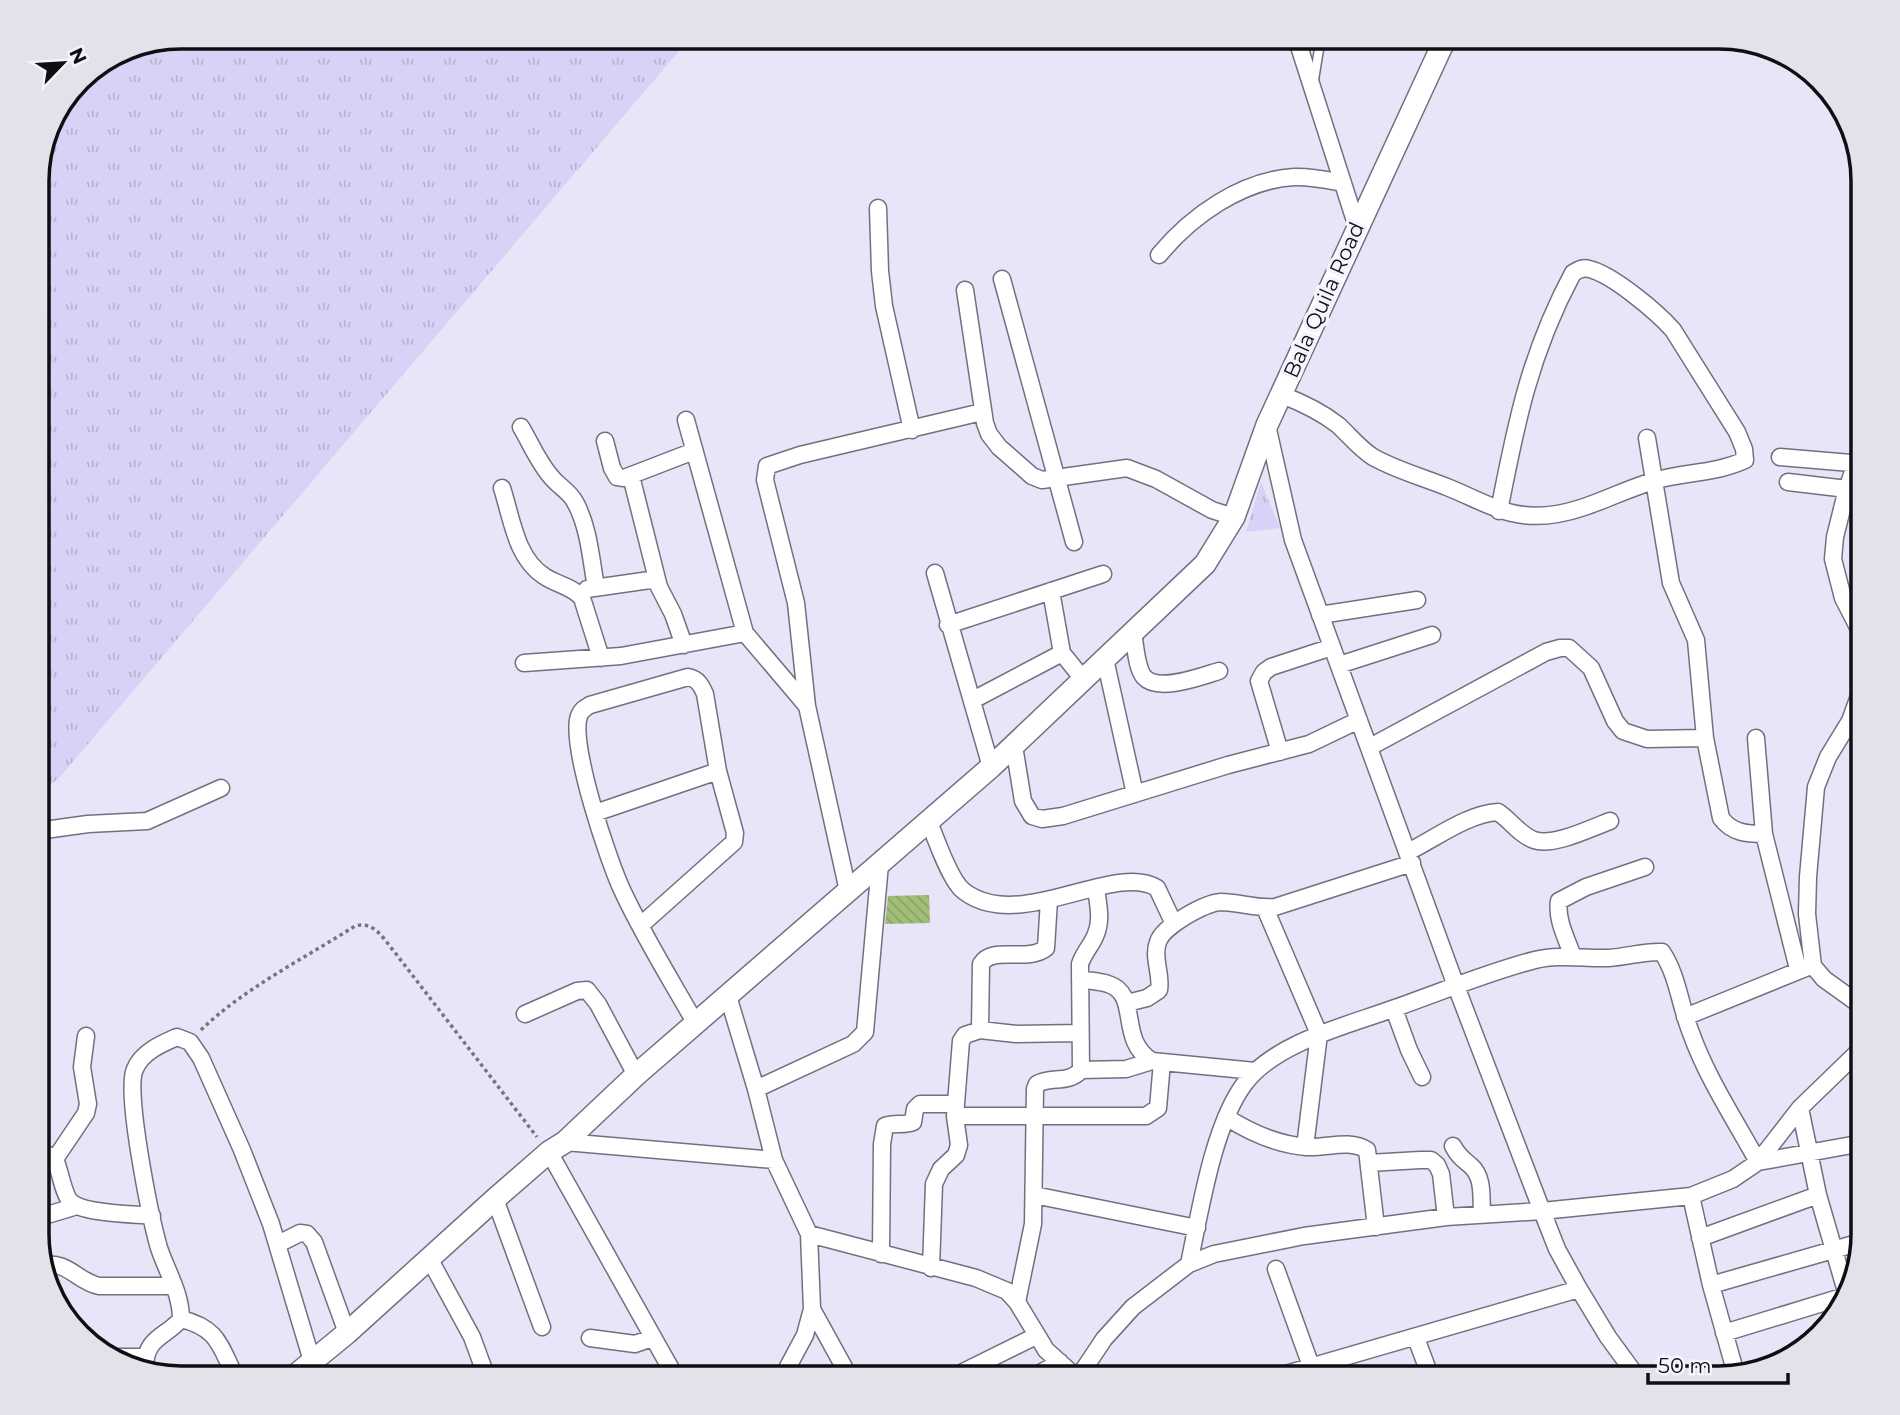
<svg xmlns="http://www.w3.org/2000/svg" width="1900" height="1415" font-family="Montserrat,sans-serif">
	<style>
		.grass { fill: url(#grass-tufts) }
		.building { fill: url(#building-back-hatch) }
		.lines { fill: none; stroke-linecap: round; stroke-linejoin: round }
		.lane-casing { stroke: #727080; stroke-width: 11 }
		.street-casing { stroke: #727080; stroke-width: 19 }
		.secondary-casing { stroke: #727080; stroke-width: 24 }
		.path { stroke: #75747f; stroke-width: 3.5; stroke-dasharray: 3.5 3.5; stroke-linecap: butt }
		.lane { stroke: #fff; stroke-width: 8 }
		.street { stroke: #fff; stroke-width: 16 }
		.secondary { stroke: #fff; stroke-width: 21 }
		.labels { text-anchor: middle; stroke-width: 7; stroke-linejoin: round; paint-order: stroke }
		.street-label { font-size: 21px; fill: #0e0e13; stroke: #f5f4fe }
		.rim { fill: none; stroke: #0e0e13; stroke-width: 3.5 }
	</style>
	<defs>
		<pattern id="grass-tufts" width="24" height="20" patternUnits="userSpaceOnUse" patternTransform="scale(1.75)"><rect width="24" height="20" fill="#d7d3f7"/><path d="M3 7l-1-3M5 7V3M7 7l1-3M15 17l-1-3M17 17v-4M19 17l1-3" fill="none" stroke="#b7b4d3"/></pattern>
		<pattern id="building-back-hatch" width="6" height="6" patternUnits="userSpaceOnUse" patternTransform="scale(1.75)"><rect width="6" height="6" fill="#a0be78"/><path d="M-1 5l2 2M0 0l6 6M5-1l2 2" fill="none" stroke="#89a267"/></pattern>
	</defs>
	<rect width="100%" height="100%" fill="#e7e5f7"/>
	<path class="grass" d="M181,37H691L59,778L37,796V171L52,117L85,73L126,48Z
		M1261,482L1280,528L1246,532Z"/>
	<path class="building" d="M929,895L930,923L885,924L888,896Z"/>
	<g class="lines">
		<g class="lane-casing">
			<path id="lane" d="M1314,80L1321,37"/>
		</g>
		<g class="street-casing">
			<path id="street" d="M1296,37L1357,227
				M878,208L880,271L884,306L912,430
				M1159,255C1191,216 1242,180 1294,177C1310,176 1327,180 1343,183
				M1002,279L1074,542
				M965,290L985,423L989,434L999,447L1032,476L1042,480L1127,468L1156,479L1212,510L1234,517
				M1282,395C1303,403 1320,411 1338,425C1350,436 1359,448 1373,457C1396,470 1422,477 1447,487C1487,503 1511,522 1557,514C1592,508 1624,489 1657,480C1687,472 1717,473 1745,460L1744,449L1737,432L1673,330C1657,312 1612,274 1589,269C1583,267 1578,270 1573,273C1530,353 1516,423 1499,511
				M686,420L745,633
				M1267,425L1293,540L1456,986L1542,1211L1557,1249L1579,1289L1608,1337L1638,1378
				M521,427C531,444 539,464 553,479C560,487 570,492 575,502C589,527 591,560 596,587
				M1647,438L1671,583L1696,640L1705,738L1721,818C1732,833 1747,834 1764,834
				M605,441L612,468L617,477L624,478L694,451
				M1863,443L1847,489L1835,537L1833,559L1843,598L1861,633L1863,658
				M1780,457L1863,464
				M631,476L659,587L673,614L684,645
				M1788,482L1847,489
				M502,488C512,519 516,558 544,576C557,585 572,586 582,598L601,658
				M935,573L991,767
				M587,589L657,579
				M1051,591L1062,653L1083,679
				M1320,615L1417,600
				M948,625L1103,574
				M1133,634C1136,647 1136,667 1144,677C1158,693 1202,676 1219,671
				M1105,659L1135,794
				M524,663L621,656L745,633L807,706
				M1339,665L1432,635
				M1863,685L1850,721L1828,757L1816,787L1808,877L1807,914L1813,966L1824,979L1863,1007
				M973,700L1062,653
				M1756,738L1764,834L1798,969
				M1014,746L1023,801L1032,816L1042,819L1063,816L1228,765L1309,744L1359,720
				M1370,747L1546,652L1560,648H1569L1591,668L1615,721L1623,731L1647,739L1705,738
				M1280,752L1259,681L1264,672L1271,667L1332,647
				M595,813L718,771
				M929,822C937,841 946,869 958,885C962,891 969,895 975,898C1030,925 1117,863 1157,888L1174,924
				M37,831L88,824L147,821L221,788
				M1408,852C1436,838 1467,814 1498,812C1510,820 1520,835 1534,840C1553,847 1591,828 1610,821
				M848,891L807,706L796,603L765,480L767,466L800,455L982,412
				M1265,908L1319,1034L1305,1147
				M641,925L734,842L735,833L718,771L705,694C701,685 698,679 688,677L590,705C585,708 581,710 579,716C569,744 609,863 623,892C644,937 671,980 696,1024
				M1573,957C1567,939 1556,920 1559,901L1586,887L1645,867
				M1080,979C1089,981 1099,981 1108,984C1141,994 1117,1040 1152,1061L1255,1071
				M728,996L756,1089L774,1160L809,1234L812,1309L805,1335L782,1378
				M1127,1003L1147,998L1159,990C1162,975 1152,957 1158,942C1163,926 1205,903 1221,902C1239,902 1256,909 1275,907L1412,863
				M1394,1009L1409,1050L1422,1077
				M525,1014L577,991L587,990L598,1004L636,1075
				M1685,1017L1808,967
				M980,1030L981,964C993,945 1027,963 1046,948L1049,900
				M1081,1070L1126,1069L1152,1061
				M756,1089L853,1044L865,1032L880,864
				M1800,1108L1818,1195L1845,1288
				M955,1116H1146L1158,1108L1162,1062
				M1226,1117C1251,1133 1278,1145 1308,1147C1328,1148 1349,1139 1367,1150L1376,1227
				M565,1142L774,1160
				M1453,1146C1458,1156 1463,1159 1471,1166C1484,1177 1481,1199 1482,1214
				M549,1152L676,1378
				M37,1155H48L55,1159C60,1170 63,1193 70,1201C81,1214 135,1214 152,1216
				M55,1159L86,1113L88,1104L82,1067L86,1036
				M1369,1163L1420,1160H1431L1437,1165L1441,1174L1446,1217
				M1034,1195L1197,1228
				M1691,1196L1711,1285L1736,1374
				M495,1199L542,1327
				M37,1218L77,1206
				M809,1234L976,1278L1007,1291L1017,1302L1046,1350L1077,1378
				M1700,1238L1818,1195
				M278,1244L300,1233L307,1234L314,1242L347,1333
				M881,1254L882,1144L885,1126C894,1122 904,1126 913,1122L915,1109L920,1104H956
				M429,1258L472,1337L487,1378
				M1189,1264C1200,1212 1213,1125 1245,1083C1276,1042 1349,1025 1395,1008C1441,992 1488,972 1535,960C1560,954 1585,959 1609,958C1627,957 1644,951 1662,952C1678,976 1680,1006 1691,1033C1707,1078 1735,1120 1758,1162L1863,1143
				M43,1265C69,1261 76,1281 99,1286H174
				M931,1268L934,1184L941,1169L956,1155L959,1145L955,1116L961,1041L965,1035L980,1030L1016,1034L1080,1033
				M1276,1269L1311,1366
				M1711,1285L1861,1242
				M1017,1302L1033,1224L1035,1089L1037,1084C1051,1076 1069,1084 1081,1070L1080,964C1084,952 1092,945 1096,934C1102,919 1098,904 1096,889
				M812,1309L850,1378
				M181,1319C219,1328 220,1347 236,1378
				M1724,1333L1842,1297
				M590,1338L635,1344L652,1338
				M1416,1338L1431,1378
				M117,1357H145
				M145,1366C146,1337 166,1337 181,1319C181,1293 167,1272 159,1248C151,1220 124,1090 135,1069C142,1052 161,1044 177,1037L190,1042L201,1058L242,1150L271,1224L312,1361
				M951,1378L1036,1336
				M1031,1378L1060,1362
				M1078,1378L1104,1339L1133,1307L1189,1264L1214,1254L1304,1236L1446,1217L1542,1211L1691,1196L1733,1179L1758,1162L1800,1108L1863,1047
				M1272,1378L1579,1289"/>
		</g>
		<g class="secondary-casing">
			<path id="secondary" d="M292,1378L347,1333L495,1199L549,1152L565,1142L636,1075L991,767L1205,564L1234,517L1267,425L1446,37"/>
		</g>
		<path class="path" d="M201,1030C243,989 305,958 355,926C374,921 382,937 393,950L537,1137"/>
		<use href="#lane" class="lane"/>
		<use href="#street" class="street"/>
		<use href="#secondary" class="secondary"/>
	</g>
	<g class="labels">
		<g class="street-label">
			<text transform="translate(1324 300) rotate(-66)" y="7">Bala Quila Road</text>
		</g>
	</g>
	<path d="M0 0H1900V1415H0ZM181 49H1719A132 132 0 0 1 1851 181V1234A132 132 0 0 1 1719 1366H181A132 132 0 0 1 49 1234V181A132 132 0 0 1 181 49Z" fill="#e3e2eb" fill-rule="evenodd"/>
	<path class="rim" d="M181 49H1719A132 132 0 0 1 1851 181V1234A132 132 0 0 1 1719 1366H181A132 132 0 0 1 49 1234V181A132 132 0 0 1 181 49Z"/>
	<g transform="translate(63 63) rotate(65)" stroke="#f5f4fe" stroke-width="5" paint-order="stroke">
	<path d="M0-5L12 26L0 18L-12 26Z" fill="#0e0e13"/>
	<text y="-10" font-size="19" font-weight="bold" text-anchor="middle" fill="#0e0e13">N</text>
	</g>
	<path d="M1648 1373v10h140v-10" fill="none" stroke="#0e0e13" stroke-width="3.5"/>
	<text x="1658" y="1373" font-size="21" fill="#0e0e13" stroke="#f5f4fe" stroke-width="5" paint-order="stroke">50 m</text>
</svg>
